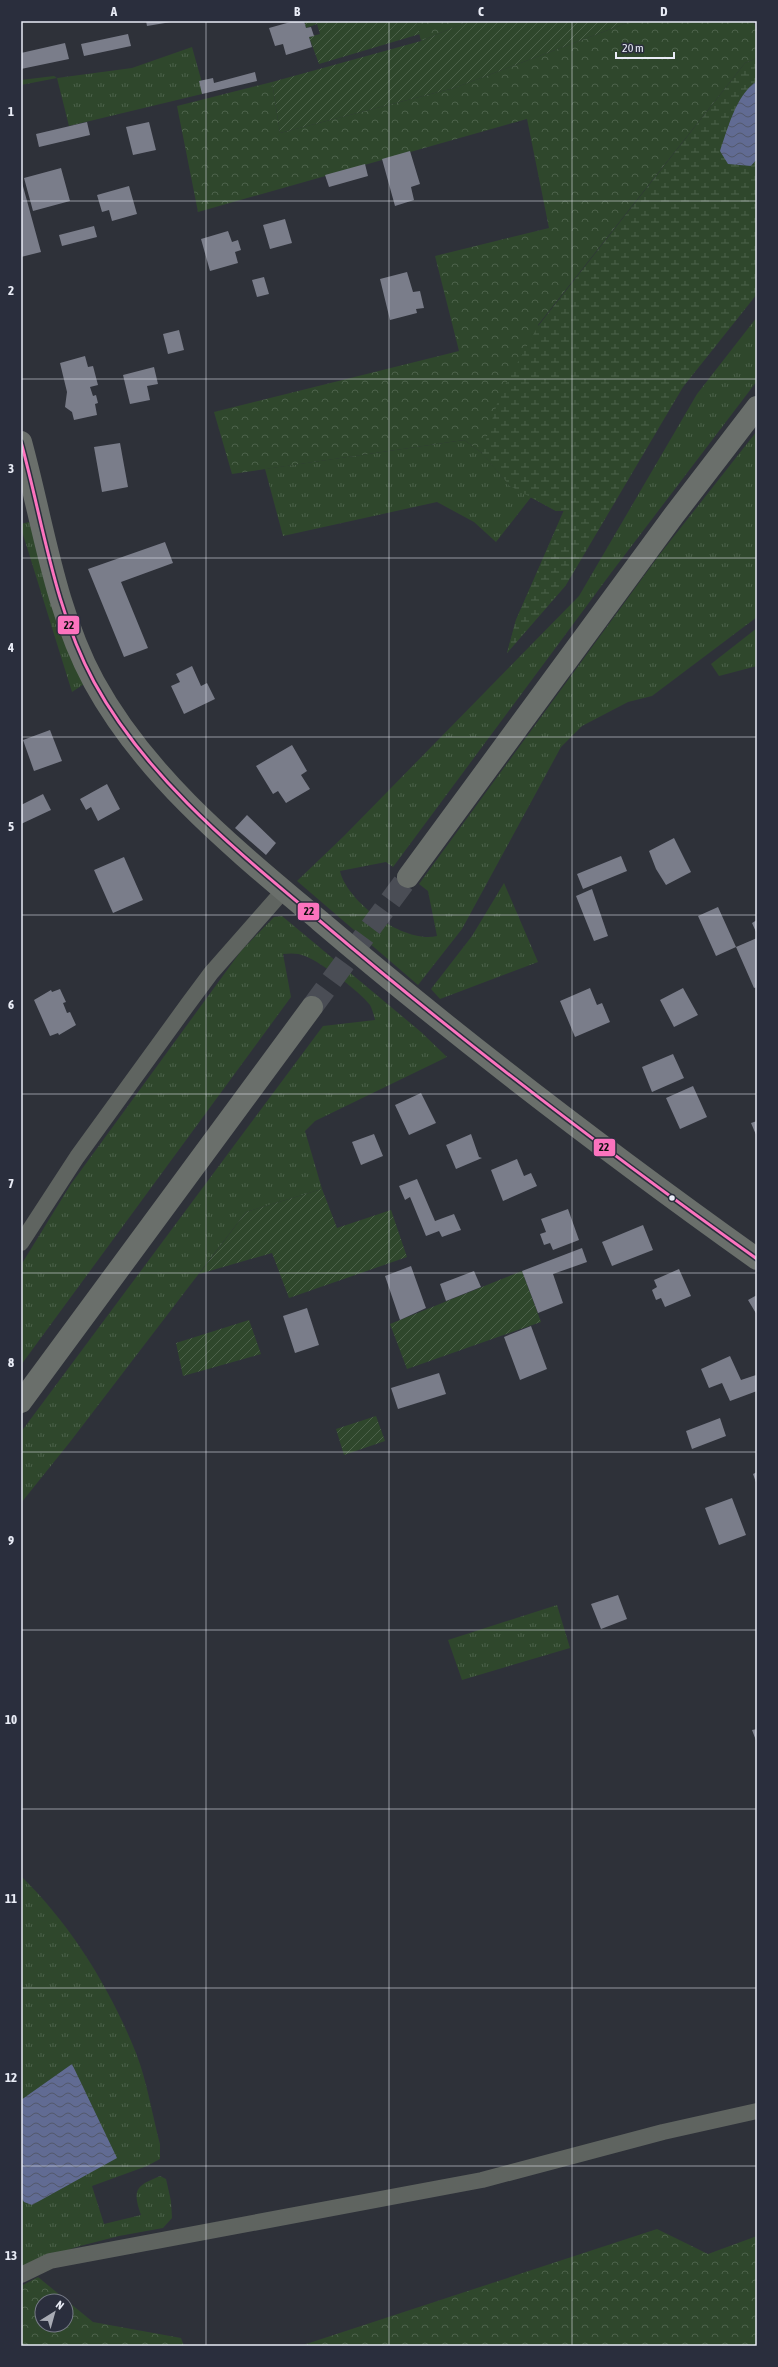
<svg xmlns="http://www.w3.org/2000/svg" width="778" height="2367" font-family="'Asap Condensed',sans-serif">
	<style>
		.grass { fill: url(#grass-tufts) }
		.forest { fill: url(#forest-crowns); fill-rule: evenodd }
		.wetland { fill: url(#wetland-marsh) }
		.garden { fill: url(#garden-furrows) }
		.water { fill: url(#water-waves) }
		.building { fill: #7a7d8a }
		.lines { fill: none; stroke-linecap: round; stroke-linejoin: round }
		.secondary-tunnel { stroke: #4a4d55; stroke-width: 22; stroke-dasharray: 22 11; stroke-linecap: butt }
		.street { stroke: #5f6460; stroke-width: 16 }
		.secondary { stroke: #6a6f6b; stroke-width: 22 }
		.bus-1-casing { stroke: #2a2e3d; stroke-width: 6 }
		.bus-1 { stroke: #fc73be; stroke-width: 3 }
		.grid { fill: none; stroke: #e9ecf6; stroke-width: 1; stroke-opacity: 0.55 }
		.bus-dot { fill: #e9ecf6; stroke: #2a2e3d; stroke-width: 1.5 }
		.line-badge { stroke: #2a2e3d; stroke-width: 1.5 }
		.pale-badge-label { font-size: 11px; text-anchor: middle; font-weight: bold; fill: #111 }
		.neatline { fill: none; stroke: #e9ecf6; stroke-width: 1.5 }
		.grid-label { font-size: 13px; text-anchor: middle; font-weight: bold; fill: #e9ecf6 }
	</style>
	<defs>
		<pattern id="grass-tufts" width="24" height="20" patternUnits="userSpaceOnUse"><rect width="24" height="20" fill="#2f472c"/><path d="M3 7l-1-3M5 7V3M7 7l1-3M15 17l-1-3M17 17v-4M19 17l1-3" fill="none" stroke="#4d624b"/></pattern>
		<pattern id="forest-crowns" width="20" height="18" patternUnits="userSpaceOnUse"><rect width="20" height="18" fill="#2f472c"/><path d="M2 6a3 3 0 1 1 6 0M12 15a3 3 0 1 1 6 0" fill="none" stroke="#4d624b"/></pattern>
		<pattern id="wetland-marsh" width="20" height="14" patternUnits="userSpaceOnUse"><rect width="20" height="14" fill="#2f472c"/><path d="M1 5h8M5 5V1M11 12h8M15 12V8" fill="none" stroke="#4d624b"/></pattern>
		<pattern id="garden-furrows" width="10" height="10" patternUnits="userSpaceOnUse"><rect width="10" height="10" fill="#2f472c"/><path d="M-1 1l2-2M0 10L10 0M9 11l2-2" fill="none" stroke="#4d624b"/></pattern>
		<pattern id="water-waves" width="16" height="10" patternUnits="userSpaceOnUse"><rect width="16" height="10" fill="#616b93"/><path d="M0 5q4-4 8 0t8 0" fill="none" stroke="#52576b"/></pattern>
	</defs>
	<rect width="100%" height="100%" fill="#2e3139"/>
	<path class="grass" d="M192,47L201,79L202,94L69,126L57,78L21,85V80L54,76L57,78L132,68Z
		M757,317V381L611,573L393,867L386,862L340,871C347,902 404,944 437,936L428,891L419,884L660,554L757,431V617L652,696L628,702L582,726L561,747L462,929L418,985L297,881L344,836L579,596L697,394Z
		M464,440L482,453L510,486L532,496L496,542L474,522L437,502L283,536L265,469Z
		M29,522L84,684L72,692L21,528V524Z
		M757,628V666L719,676L711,664Z
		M504,883L538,962L440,999L431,989L472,936Z
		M282,916L421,1032L447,1057L315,1121L305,1131L322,1189L246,1212L70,1442L21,1503V1432L323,1026L375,1020C374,1015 372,1009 370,1005C359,991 321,962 305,956C298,953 291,953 283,954L291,997L21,1365V1265L71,1184L241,951L274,917Z
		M557,1605L570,1648L462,1680L448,1640Z
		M21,1876C71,1925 110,1988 136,2053C147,2081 152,2114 160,2144V2159L147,2166L92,2186L104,2224L141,2215C132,2189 136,2186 160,2176L166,2179L171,2201L172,2218L163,2228L119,2236L80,2246L37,2260L21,2269Z"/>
	<path class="forest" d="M416,21H469L421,41Z
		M632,21H753L757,30V58L745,63L538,325L564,424L566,585L507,653L516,620L564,510L556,511L510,486L482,453L464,440L232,474L214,412L459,351L435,256L549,228L527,119L198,212L177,106L272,82L280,133L454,88Z
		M657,2229L708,2254L757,2236V2346H300Z
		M38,2277L93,2322L181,2338L184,2346H21V2286ZM42,2301H66V2325H42Z"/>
	<path class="wetland" d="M757,58V294L683,387L566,585L507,653L516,620L564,511H556L510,486L482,453L500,394L538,326L745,63Z"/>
	<path class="garden" d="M304,21H416L420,34L319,64L309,37L320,34L317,24L306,28Z
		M469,21H632L454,88L280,133L272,82L421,41Z
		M322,1189L337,1228L391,1210L407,1257L289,1298L272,1253L199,1274L246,1212Z
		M522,1271L541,1322L407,1369L390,1324Z
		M249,1320L261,1354L183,1376L176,1343Z
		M376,1416L385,1441L344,1455L336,1429Z"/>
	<path class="water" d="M757,81V159L751,166L728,164L720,151C728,128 736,95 757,81Z
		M72,2064L117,2158L32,2205L24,2202L21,2197V2100Z"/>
	<path class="building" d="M146,21H171V22L147,26Z
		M294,21H304L306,28L311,27L314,36L309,37L312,47L286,55L283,44L275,46L269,28Z
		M128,34L131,46L84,56L81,44Z
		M65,43L69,59L21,69V53Z
		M255,72L257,81L202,94L199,81L213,78L214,83Z
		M87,122L90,135L39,147L36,134Z
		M149,122L156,150L133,155L126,127Z
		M410,151L420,184L411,187L414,200L395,206L382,159Z
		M365,164L368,176L329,187L325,175Z
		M61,168L70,201L33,211L24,178Z
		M21,179L41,252L21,257Z
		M129,186L137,214L112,221L109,210L102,212L97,195Z
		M285,219L292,243L270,249L263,225Z
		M94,226L97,237L62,246L59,235Z
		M228,231L232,242L238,240L241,250L235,252L238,263L210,271L201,239Z
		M407,272L413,292L420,291L424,308L416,309L417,313L390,320L380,279Z
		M264,277L269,294L257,297L252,280Z
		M179,330L184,350L168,354L163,334Z
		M85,356L88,367L93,366L98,385L90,387L93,396L96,395L98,403L95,404L97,415L74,420L72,412L65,407L67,392L60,363Z
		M154,367L158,384L147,386L150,400L130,404L123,375Z
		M120,443L128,487L102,492L94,447Z
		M165,542L173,563L121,582L148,648L124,657L88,569Z
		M192,666L201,686L207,683L215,699L184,714L171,686L180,682L176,674Z
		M50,730L62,761L34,771L23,740Z
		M292,745L307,771L301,775L310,789L286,803L278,791L273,794L256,766Z
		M107,784L120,809L98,821L91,807L86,810L80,799Z
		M43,794L51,810L21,824V805Z
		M247,815L276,843L266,855L235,828Z
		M674,838L691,872L666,885L656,869L649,851Z
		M621,856L627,871L583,889L577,874Z
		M124,857L143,900L113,913L94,870Z
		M592,889L608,936L594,941L576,896Z
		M718,907L736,947L716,956L698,916Z
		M757,920V934L752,923Z
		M757,938V987L754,988L736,947Z
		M590,988L597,1005L602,1003L610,1022L575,1037L560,1001Z
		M683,988L698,1015L674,1027L660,1000Z
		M60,989L66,1002L63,1003L67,1013L70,1012L76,1025L59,1035L58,1033L50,1036L34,1000L51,990L52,992Z
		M673,1054L684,1078L652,1092L642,1067Z
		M693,1086L707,1117L680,1129L666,1098Z
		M421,1093L436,1123L409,1135L395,1105Z
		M757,1121V1137L751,1123Z
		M374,1134L383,1156L361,1165L352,1142Z
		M471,1134L479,1157L482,1158L456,1169L446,1145Z
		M517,1159L524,1176L531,1173L537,1186L503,1201L491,1170Z
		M417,1179L435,1221L454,1214L461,1230L442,1237L439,1231L426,1236L410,1197L405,1200L399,1186Z
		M568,1209L579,1240L553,1250L550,1243L544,1245L540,1234L546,1232L541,1219Z
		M643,1225L653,1250L612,1266L602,1242Z
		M582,1248L587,1262L553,1274L563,1303L538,1313L522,1271Z
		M411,1266L426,1308L400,1320L385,1276Z
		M679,1269L691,1296L665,1307L661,1298L656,1300L652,1290L657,1287L654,1280Z
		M474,1271L481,1287L446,1301L440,1284Z
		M757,1295V1315L748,1300Z
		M307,1308L319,1345L295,1353L283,1316Z
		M531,1326L547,1369L520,1380L504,1337Z
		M730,1356L741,1380L756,1375L757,1391L730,1401L722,1383L709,1388L701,1369Z
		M439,1373L446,1394L398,1409L391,1388Z
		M720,1418L726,1436L692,1449L686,1431Z
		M757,1472V1485L753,1474Z
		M732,1498L746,1535L719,1545L705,1508Z
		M618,1595L627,1619L601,1629L591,1604Z
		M757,1729V1743L752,1730Z"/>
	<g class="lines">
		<path class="secondary-tunnel" d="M312,1007L408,877"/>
		<path class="street" d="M21,1243L77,1157L188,1004L211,973L284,890
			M21,2275L50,2261L482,2180L663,2132L757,2111"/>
		<path class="secondary" d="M21,442C43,522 54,608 94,682C147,779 236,850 320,921C460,1040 607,1152 757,1259
			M408,877L674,515L757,407
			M21,1402L312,1007"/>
		<g class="bus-1-casing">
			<path id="bus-1" d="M21,442C43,522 54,608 94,682C147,779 236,850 320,921C460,1040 607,1152 757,1259"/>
		</g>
		<use href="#bus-1" class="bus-1"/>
	</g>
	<path class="grid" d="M206,21V2346M389,21V2346M572,21V2346M21,201H757M21,379H757M21,558H757M21,737H757M21,915H757M21,1094H757M21,1273H757M21,1452H757M21,1630H757M21,1809H757M21,1988H757M21,2166H757"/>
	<circle class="bus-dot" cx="672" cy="1198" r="3.5"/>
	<g class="line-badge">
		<rect x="57" y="615" width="23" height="20" rx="4" fill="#fc73be"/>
		<rect x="297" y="902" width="23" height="19" rx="4" fill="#fc73be"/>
		<rect x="593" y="1138" width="23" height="19" rx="4" fill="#fc73be"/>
	</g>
	<g class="pale-badge-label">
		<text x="69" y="629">22</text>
		<text x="309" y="915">22</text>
		<text x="604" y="1151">22</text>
	</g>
	<rect width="778" height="2367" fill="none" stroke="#2a2e3d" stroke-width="44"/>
	<g transform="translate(54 2313) rotate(37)"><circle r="19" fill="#2a2e3d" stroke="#767a87"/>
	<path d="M0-3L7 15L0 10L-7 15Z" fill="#a8abb4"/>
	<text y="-6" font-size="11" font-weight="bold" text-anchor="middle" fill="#e9ecf6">N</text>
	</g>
	<path d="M616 52v6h58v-6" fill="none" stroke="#e9ecf6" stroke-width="2"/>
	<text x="622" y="52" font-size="12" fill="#e9ecf6" stroke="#2a2e3d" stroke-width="3" paint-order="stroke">20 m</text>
	<rect x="22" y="22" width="734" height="2323" class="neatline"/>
	<g class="grid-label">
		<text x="114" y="16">A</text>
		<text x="297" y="16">B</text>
		<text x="481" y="16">C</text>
		<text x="664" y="16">D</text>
		<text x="11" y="116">1</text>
		<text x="11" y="295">2</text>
		<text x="11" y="473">3</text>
		<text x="11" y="652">4</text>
		<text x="11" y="831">5</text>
		<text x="11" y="1009">6</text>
		<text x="11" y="1188">7</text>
		<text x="11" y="1367">8</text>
		<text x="11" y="1545">9</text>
		<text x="11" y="1724">10</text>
		<text x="11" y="1903">11</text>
		<text x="11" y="2082">12</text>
		<text x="11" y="2260">13</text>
	</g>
</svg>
